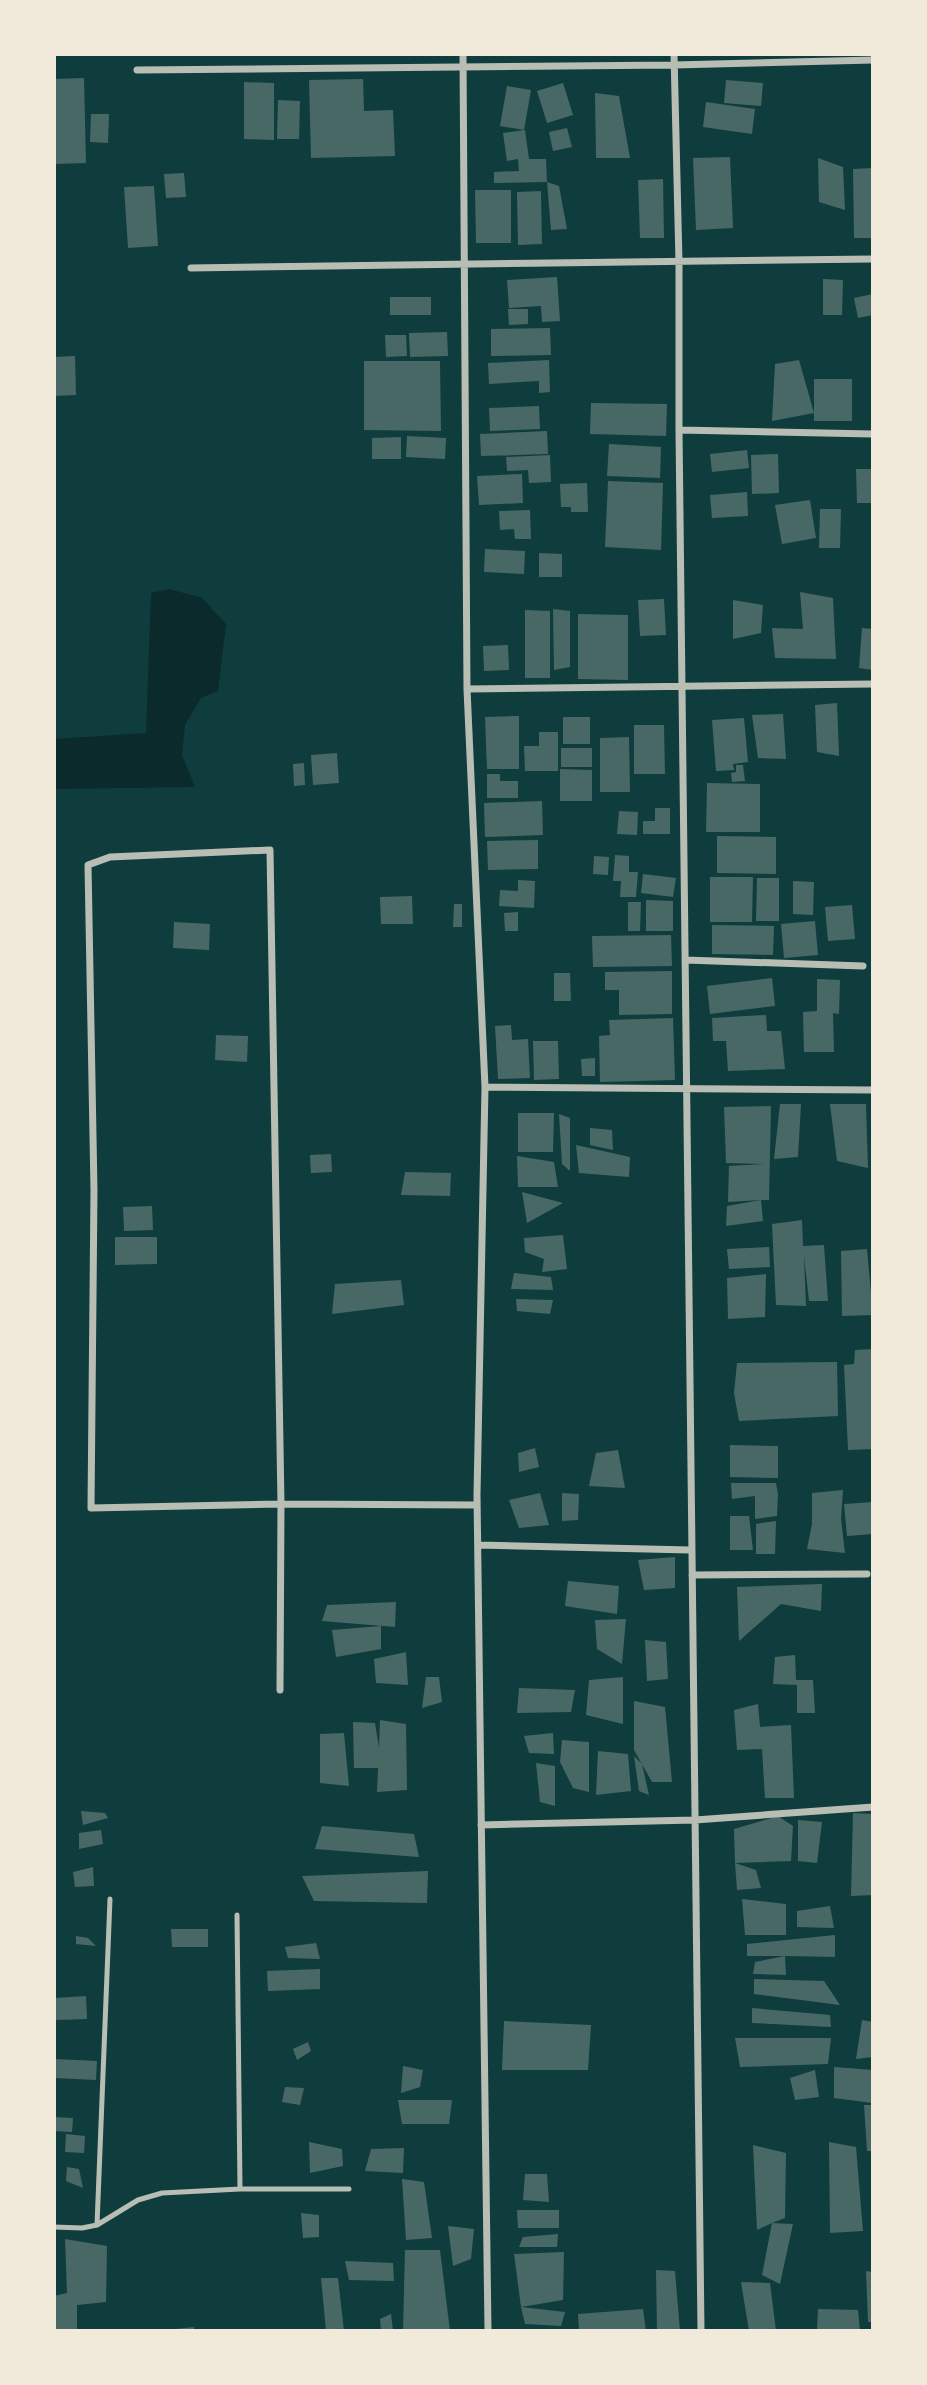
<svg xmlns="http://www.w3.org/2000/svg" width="927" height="2385" font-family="'PT Serif',serif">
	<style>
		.water { fill: #0a2a2b }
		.building { fill: #486865 }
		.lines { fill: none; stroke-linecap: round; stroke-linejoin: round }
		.service { stroke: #b8beb3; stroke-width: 5 }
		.minor { stroke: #b8beb3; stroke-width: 7 }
	</style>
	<rect width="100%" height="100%" fill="#0f3d3e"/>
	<path class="water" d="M169,589L202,598L226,624L218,691L201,698L185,725L182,755L195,787L54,789V739L146,733L151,593Z"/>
	<path class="building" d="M84,78L86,163L56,164L54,79Z
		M363,79L364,111L393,110L395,156L311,158L309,80Z
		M726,80L763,83L761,106L724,103Z
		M244,82L274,83V140L244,139Z
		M563,83L573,115L547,123L537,91Z
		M507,86L531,90L524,130L500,126Z
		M595,93L619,96L630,158H596Z
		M278,100L300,101L299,139H277Z
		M706,102L755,109L752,134L703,127Z
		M91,114H109L108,143L90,142Z
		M567,128L572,147L553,151L549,132Z
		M525,130L529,159H546L547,182L494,183V172L519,171L518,159L507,161L503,133Z
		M730,157L733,228L696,230L693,158Z
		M818,158L843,167L845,210L819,202Z
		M873,168V238H854L853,169Z
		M184,173L186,197L166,198L164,174Z
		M663,179L664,238H640L638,180Z
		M547,182L559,186L567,229L551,230Z
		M154,186L158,246L128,248L124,187Z
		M475,190H511V243H476Z
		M541,191L542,244L518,245L517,192Z
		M557,277L560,321L542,322L541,306L509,308L507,280Z
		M823,279L843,280L842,315H823Z
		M873,294V315L858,318L854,298Z
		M390,297H431V315H390Z
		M508,309H528V324L509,325Z
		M550,328L551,355L491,356V329Z
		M447,332L448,356L410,357L409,333Z
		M385,335H406L407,356L386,357Z
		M75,356L76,395L54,396V357Z
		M549,360L550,392L539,393V381L489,384L488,363Z
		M799,360L814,413V379H852V421H814V413L772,421L775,364Z
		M364,361H440L441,431L364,430Z
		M591,403L667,404L666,436L590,434Z
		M539,406L540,429L490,431L489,408Z
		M547,431L548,454L481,456L480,434Z
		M407,436L446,438L445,459L406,457Z
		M401,437V459H372V438Z
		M609,444L661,447L660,478L607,476Z
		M747,450L749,468L712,472L710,454Z
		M778,454L779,493L752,494L751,455Z
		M550,455L551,482L529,483L528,470L507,471L506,457Z
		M856,469H873V503H857Z
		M522,474L523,503L479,505L477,476Z
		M608,481L663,483L661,550L605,547Z
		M587,483L588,512H571V507H561L560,484Z
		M747,492L748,516L712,518L710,495Z
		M810,500L816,538L782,544L775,505Z
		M820,509H841L840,548H819Z
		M530,510L531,539H515L514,529L500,530L499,511Z
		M485,549L525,551L524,574L484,572Z
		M539,553L562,554V577H539Z
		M800,592L833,598L836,659L775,658L772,628L803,629Z
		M664,599L666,635L640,636L638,600Z
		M733,600L763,605L761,633L733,639Z
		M553,609L570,611V667L554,670Z
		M525,610L550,611V678H525Z
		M578,614L628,615V680L578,679Z
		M862,628L873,629V670L859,668Z
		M508,645L509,670L484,671L483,646Z
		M837,703L839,756L817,752L815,705Z
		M783,714L786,759L758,758L752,715Z
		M519,716V769H487L485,717Z
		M563,717H590V744H563Z
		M744,718L748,762L733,764L734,770L716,771L712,720Z
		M634,725H664L665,774H634Z
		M539,732H558V771H525L524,746H539Z
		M629,737L630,792H600V738Z
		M561,748H592V767H561Z
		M337,753L339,783L313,785L311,755Z
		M304,763L305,785L294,786L293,764Z
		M736,765H743L745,781L732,782L731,773L736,772Z
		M560,769L592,770V801H560Z
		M487,774H500V781H518V798H487Z
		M707,783L760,784V832H706Z
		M542,801L543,835L485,837L484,803Z
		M655,808H670V834H643V821H655Z
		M619,811L638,812L637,835L617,834Z
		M717,836L776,837V874L717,873Z
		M538,840V869L488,870L487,841Z
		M615,855L629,856V872H638L636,897H620L621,881H613Z
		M594,856L609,857L608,875L593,874Z
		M643,874L676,878L673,897L641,893Z
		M710,877H753L752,922H710Z
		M757,878H779V921H756Z
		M518,880L535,881L534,908L499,906L500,890L518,891Z
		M793,881L814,882L813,915L793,914Z
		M412,896L413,924H381L380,897Z
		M646,900L673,901V931H646Z
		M628,902H641L640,931H628Z
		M454,904H462V927H453Z
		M852,905L855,939L828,941L825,907Z
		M518,912V931H505L504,913Z
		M815,921L818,955L784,958L781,924Z
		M174,922L210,924L209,950L173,948Z
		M712,925L774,926L773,955L712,954Z
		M671,935L672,966L593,967L592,936Z
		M672,971V1014L619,1015V990H605V972Z
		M554,973H570L571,1001H554Z
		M772,978L775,1006L710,1014L707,986Z
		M817,979L840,980L839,1014L833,1013L834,1052H804L803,1012L817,1011Z
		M766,1015L767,1031H781L785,1069L728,1071L726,1041H713L712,1018Z
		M673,1018L675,1080L600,1082L599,1036L610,1035L609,1020Z
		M511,1025L512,1040L528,1039L530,1078L498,1079L495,1026Z
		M216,1035L248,1036L247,1062L215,1060Z
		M533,1041H558L559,1079L534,1080Z
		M595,1058V1076H582L581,1059Z
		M780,1104H801L798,1157L774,1159Z
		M830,1104H866L868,1168L837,1161Z
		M771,1106L769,1200H761L763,1221L726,1226L727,1206L761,1200L728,1202L729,1166L764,1164L726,1163L724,1107Z
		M518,1113H554L553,1152H518Z
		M559,1114L570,1118V1171L562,1164Z
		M590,1128L612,1130L613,1150L590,1145Z
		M576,1145L630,1157L629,1177L579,1173Z
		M331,1154L332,1172L311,1173L310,1155Z
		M517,1156L554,1162L558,1187H518Z
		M405,1172L451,1173L450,1196L401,1195Z
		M522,1192L563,1203L527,1223Z
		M152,1206L153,1230L124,1231L123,1207Z
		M802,1220L803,1246L824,1245L828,1301H809L804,1256L806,1306L776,1305L772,1224Z
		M563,1235L567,1269L542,1272L544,1259L525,1252L524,1238Z
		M115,1237H157V1264L115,1265Z
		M769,1247L770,1267L729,1269L727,1249Z
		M867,1249L873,1315L842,1316L841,1251Z
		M514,1273L551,1277L553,1290L511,1289Z
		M766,1274L765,1317L728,1319L727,1278Z
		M401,1280L404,1305L332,1314L335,1284Z
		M516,1299L553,1300L550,1314L517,1311Z
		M873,1349V1449L848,1450L844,1365L854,1364L855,1350Z
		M837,1362L838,1416L739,1421L734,1393L737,1363Z
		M730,1445L778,1446V1478L730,1477Z
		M535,1448L539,1467L519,1472L518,1453Z
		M618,1450L625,1488L589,1486L596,1453Z
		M731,1483H776L778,1494L777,1516L755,1519V1496L732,1499Z
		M843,1490L841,1519L845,1553L807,1549L812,1524V1493Z
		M540,1493L549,1525L519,1528L509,1500Z
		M562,1493L579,1494L578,1520L562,1521Z
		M873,1502V1534L847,1536L844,1504Z
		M730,1516H749L753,1550H730Z
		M776,1521L775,1554H756V1524Z
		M675,1557V1588L644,1590L638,1560Z
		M568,1581L619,1586L617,1614L565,1606Z
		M822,1584L821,1611L781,1604L739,1641L737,1587Z
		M396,1602L395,1627L322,1621L327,1605Z
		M626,1619L622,1664L597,1649L595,1620Z
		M381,1626V1649L336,1657L332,1630Z
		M645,1640L666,1642L668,1679L647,1681Z
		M406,1652L408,1685L376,1683L374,1659Z
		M795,1655L796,1680H813L815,1713H797V1685L773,1684L775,1657Z
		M426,1677H439L442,1702L422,1708Z
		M623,1677V1724L586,1715L589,1680Z
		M519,1688L575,1690L571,1712L517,1713Z
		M634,1701L665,1707L672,1782H652L634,1750Z
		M758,1704L760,1727L791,1725L794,1798H765L762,1749L737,1750L734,1710Z
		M380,1720L406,1724L407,1790L377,1792L378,1768H354L353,1722L375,1723L379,1748Z
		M344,1733L349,1786L320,1783V1734Z
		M553,1733L554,1754L529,1753L524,1736Z
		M562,1740L589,1742V1792L573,1788L560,1762Z
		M598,1751L628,1754L631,1791L596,1795Z
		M634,1756L642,1764L649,1795L639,1791Z
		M536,1763L555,1766V1806L540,1802Z
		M81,1811L105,1813L108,1818L83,1825Z
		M853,1813L873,1814V1895L851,1896Z
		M778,1816L793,1826L791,1861L735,1863L734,1829Z
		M798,1820L822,1822L817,1863L798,1861Z
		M322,1826L414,1834L419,1857L315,1849Z
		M101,1830L103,1844L79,1849V1833Z
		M735,1863L756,1870L761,1888L737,1890Z
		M93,1867L94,1886L75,1887L73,1872Z
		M428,1871L427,1903L314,1901L302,1876Z
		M742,1899L786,1904V1935H745Z
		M830,1906L834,1928L797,1927V1911Z
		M171,1929H208V1947H172Z
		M835,1935V1957L785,1956L786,1975L753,1974L755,1962L785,1956H747V1944Z
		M76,1936L88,1938L96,1946L76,1944Z
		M316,1943L320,1959L288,1958L285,1947Z
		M320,1969V1989L268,1991L267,1971Z
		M754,1979L824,1981L840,2005L754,1994Z
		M86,1996L87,2019L56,2020L55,1998Z
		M752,2008L830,2015L831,2027L752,2023Z
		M862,2020L873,2022V2057L856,2059Z
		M504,2021L591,2025L588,2070H502Z
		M735,2038H831L828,2064L740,2067Z
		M308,2042L311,2051L297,2060L293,2049Z
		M54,2059L97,2061L96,2080L54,2078Z
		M403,2066L423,2070L420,2087L401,2093Z
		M834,2067L873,2070V2103L834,2098Z
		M815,2070L819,2097L795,2100L790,2078Z
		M285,2087L304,2088L300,2105L282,2102Z
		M398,2100H452L449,2124H402Z
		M864,2105H873V2151H867Z
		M54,2117L73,2118L72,2132L54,2131Z
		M66,2134L85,2136L84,2153L65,2152Z
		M309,2142L342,2149L343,2166L310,2173Z
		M829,2142L856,2147L863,2231L830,2233Z
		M753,2145L786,2153L785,2218L772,2223L793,2224L780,2284L762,2275L772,2223L757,2230Z
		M404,2148L403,2173L365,2171L371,2149Z
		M67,2167L79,2169L83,2188L66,2181Z
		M525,2174H547L549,2202L523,2200Z
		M402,2179L424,2182L432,2238L406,2240Z
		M517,2210H559V2228H518Z
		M301,2213L319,2215V2237L303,2238Z
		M448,2226L474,2229L471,2259L453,2266Z
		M558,2234L557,2247H519L523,2237Z
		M65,2239L107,2246L106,2302L77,2305V2331H54V2296L67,2293Z
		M405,2250H440L450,2331H403Z
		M564,2252L563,2300L521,2307L565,2312L561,2326L525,2324L521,2307L514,2254Z
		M345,2261L393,2263L394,2281L349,2280Z
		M656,2270L675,2271L680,2331H657Z
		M866,2271L873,2272V2322H868Z
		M321,2278H338L344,2331H326Z
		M741,2282L770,2283L776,2331H749Z
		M643,2309L646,2331H579L578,2314Z
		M818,2309L858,2310L860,2331H817Z
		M391,2314L393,2331H381L380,2319Z
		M194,2327V2331H175V2329Z"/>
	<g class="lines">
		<path class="service" d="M237,1915L240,2189
			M97,2225L110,1899
			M54,2227L82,2228L97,2225L138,2200L162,2193L240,2189H349"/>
		<path class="minor" d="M463,54L467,689L485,1087L477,1495L488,2331
			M674,54L679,262V430L701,2331
			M137,70L674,65L873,60
			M191,268C418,263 646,263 873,259
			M679,430L873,434
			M467,689L873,684
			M685,960L863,966
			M485,1087L873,1090
			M478,1545L690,1550
			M692,1575L867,1574
			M280,1690L281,1504L270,850L110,857L88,865L94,1190L91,1508L281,1504L477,1505
			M481,1825L695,1820L873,1807"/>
	</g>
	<rect width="927" height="2385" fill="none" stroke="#f1e9da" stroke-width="112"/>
</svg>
